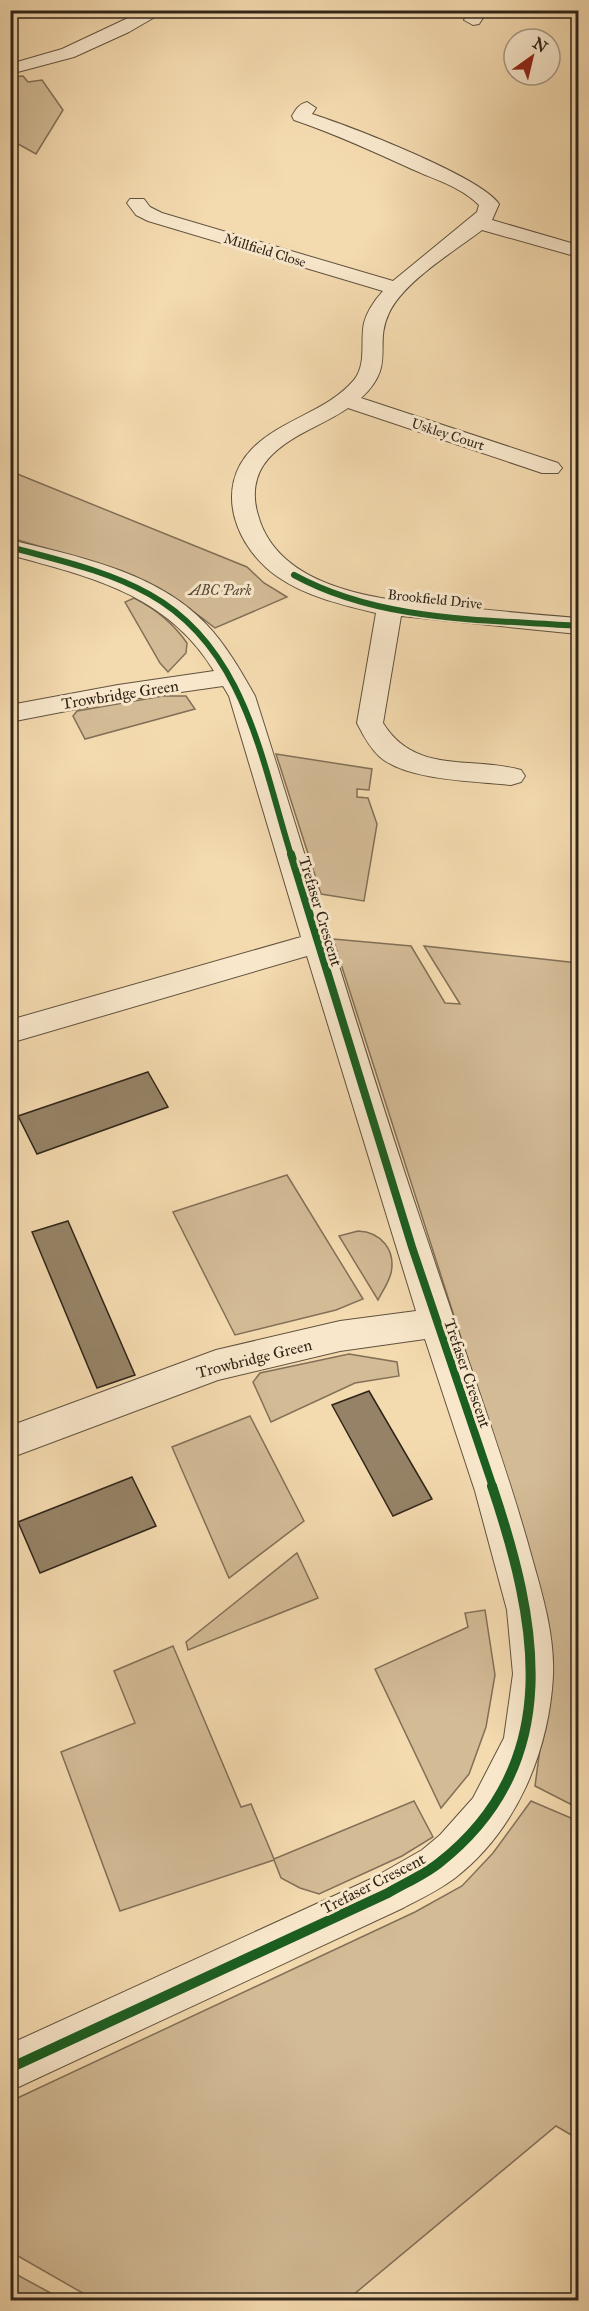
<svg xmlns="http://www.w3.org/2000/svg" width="589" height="2311" font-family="'IM FELL Great Primer',serif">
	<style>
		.green { fill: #d3bb96; stroke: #827058; stroke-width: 1.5 }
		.building { fill: #968367; stroke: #302519; stroke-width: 1.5 }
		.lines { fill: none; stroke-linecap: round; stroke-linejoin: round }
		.street-casing { stroke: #61523e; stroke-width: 2 }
		.street { fill: #f8e7cb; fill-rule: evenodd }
		.cycleway-far2-casing { stroke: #f8e7cb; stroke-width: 9 }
		.cycleway-far1-casing { stroke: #f8e7cb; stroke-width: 11 }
		.cycleway-casing { stroke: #f8e7cb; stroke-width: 14 }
		.cycleway-far2 { stroke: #1b5e20; stroke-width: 6 }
		.cycleway-far1 { stroke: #1b5e20; stroke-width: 8 }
		.cycleway { stroke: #1b5e20; stroke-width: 10 }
		.labels { text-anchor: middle; stroke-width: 6; stroke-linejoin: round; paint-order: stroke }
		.far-street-label { font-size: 14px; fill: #302519; stroke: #f8e7cb }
		.far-park-label { font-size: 14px; font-style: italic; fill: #594a38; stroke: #f8e7cb }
		.street-label { font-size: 16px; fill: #302519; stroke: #f8e7cb }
	</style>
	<rect width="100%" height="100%" fill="#f4daaf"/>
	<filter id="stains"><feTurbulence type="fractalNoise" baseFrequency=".00333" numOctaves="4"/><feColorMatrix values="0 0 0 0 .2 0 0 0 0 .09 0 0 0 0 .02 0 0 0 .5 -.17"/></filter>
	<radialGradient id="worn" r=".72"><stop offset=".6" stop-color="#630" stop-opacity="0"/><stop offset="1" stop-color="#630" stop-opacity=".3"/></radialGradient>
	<path class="green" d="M23,76L28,82L42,80L63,110L36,154L11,140V77Z
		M10,471L247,567L264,583L287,597L215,628C149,575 90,561 11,538Z
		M134,598C156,609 173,623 187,643L186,653L168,672L160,663L125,602Z
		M163,696H186L195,709L85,739L73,716L77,711Z
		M276,754L372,769L369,790L357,789V797L368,798L377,824L364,901L321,894Z
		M333,939L411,946L445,1003L460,1004L424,946L578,963V1808L535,1786L543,1726L504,1472Z
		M287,1175L363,1299L336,1310L235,1335L173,1212Z
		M358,1231C381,1232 396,1250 391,1273C389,1282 382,1292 378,1300L339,1236Z
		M349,1354L397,1362L399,1376L355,1383L271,1422L253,1382L260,1373Z
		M250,1416L304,1521L229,1578L172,1447Z
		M297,1553L318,1598L188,1650L186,1642Z
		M485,1610L495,1675L486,1727L469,1774L441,1808L375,1669L468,1627L465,1613Z
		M173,1646L241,1807L251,1804L274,1859L414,1801L433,1837L402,1856L319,1894L300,1888L281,1878L274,1860L120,1911L61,1752L135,1723L114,1671Z
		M531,1801L578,1821V2139L556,2126L347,2300H196L153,2294L86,2295L11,2252V2101L415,1912L462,1886L493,1853Z
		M10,2271L58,2297V2300H11Z"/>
	<path class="building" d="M148,1072L168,1107L37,1154L18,1116Z
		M68,1221L135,1375L97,1388L32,1232Z
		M369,1391L432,1499L393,1516L332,1405Z
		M132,1477L156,1526L40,1573L18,1522Z"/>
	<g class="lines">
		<g class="street-casing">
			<path id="street" d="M145,10H167L129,32L74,57L10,74V64L62,49Z
				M469,10H488L479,24L473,25L464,20Z
				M307,102L316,108L312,114C349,126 480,176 499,204L492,220L578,245V257L482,230C455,251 404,281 389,313C373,346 397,365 361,398L558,463L562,468L558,473H542L348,408C322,426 289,435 268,459C254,475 252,496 258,515C280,597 402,602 470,608C506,612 542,615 578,618V634L401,616L383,723C415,775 471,756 521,770L525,776L521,782L511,785C476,781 408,781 380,757C370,748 363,735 357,723L376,613C343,605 307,597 278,577C236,548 213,489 252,449C281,419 327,412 354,380C367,364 360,341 364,323C367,311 375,300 383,291L148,221L136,215L127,203L130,199H144L150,207L162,213L393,281L477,212L479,205C461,187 436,180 414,170C374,152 336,134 294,120L292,116C296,109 299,104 307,102Z
				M10,540C77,556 157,572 206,624C226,645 241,671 255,696C314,881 368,1068 431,1251C463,1348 499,1443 527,1540C539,1584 555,1630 553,1676C549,1752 516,1831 455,1878C439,1890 420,1899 403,1908L10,2091V2044L373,1878L422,1850L440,1835L473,1798L504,1738L513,1674L507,1610L475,1491L425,1339L340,1351L218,1380L10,1458V1426L216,1350L340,1321L416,1311L307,956L10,1043V1020L301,937L229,696L223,686L118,701L10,722V705L118,685L214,671C167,594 91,577 10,555Z"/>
		</g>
		<use href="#street" class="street"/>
		<g class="cycleway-far2-casing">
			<path id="cycleway-far2" d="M10,547C57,560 106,570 149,594C245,647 261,759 291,855
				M294,575C380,622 482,619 578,626"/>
		</g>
		<g class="cycleway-far1-casing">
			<path id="cycleway-far1" d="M291,854L412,1247L493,1487"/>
		</g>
		<g class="cycleway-casing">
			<path id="cycleway" d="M10,2068L388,1893C405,1883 424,1875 439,1863C567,1763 537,1620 492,1486"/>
		</g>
		<use href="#cycleway-far2" class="cycleway-far2"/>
		<use href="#cycleway-far1" class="cycleway-far1"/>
		<use href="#cycleway" class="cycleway"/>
	</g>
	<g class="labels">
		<g class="far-street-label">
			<text transform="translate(265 250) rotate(17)" y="5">Millfield Close</text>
			<text transform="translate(448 434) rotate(18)" y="5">Uskley Court</text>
			<text transform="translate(435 599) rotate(6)" y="5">Brookfield Drive</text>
		</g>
		<g class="far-park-label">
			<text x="220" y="595">ABC Park</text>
		</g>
		<g class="street-label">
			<text transform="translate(120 694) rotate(-9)" y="6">Trowbridge Green</text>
			<text transform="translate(321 911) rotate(73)" y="6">Trefaser Crescent</text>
			<text transform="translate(254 1358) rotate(-14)" y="6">Trowbridge Green</text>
			<text transform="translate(468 1373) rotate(71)" y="6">Trefaser Crescent</text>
			<text transform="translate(373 1883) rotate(-27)" y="6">Trefaser Crescent</text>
		</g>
	</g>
	<rect width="589" height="2311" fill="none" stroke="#f4daaf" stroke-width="36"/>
	<rect x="12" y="12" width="565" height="2287" fill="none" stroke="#302519" stroke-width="3"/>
	<rect x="18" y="18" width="553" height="2275" fill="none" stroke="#302519" stroke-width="1.5"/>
	<g transform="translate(532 57) rotate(34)"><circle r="28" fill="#f8e7cb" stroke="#a89984" stroke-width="1.5"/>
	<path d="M0-4.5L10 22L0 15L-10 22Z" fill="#8f2418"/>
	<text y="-9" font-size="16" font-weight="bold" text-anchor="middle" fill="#302519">N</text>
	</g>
	<rect width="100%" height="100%" filter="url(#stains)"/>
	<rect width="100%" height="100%" fill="url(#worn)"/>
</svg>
